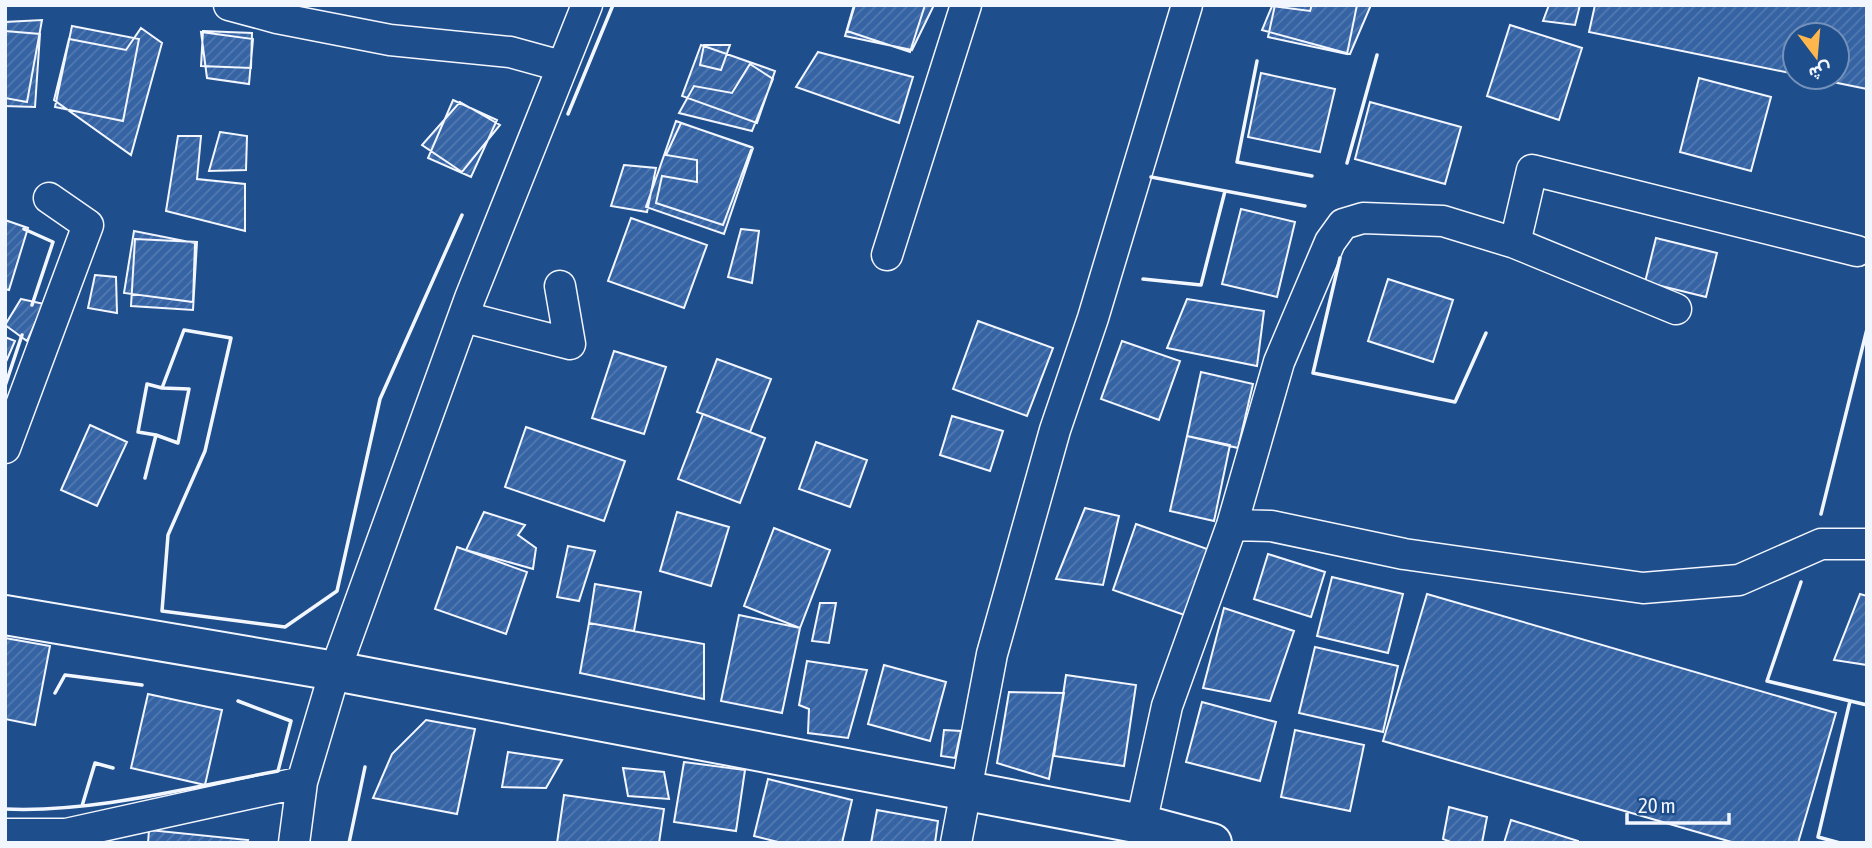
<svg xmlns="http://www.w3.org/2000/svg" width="1872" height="848" font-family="'Asap Condensed',Vazirmatn,sans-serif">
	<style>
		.building { fill: url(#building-hatch); stroke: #f2f6ff; stroke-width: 2 }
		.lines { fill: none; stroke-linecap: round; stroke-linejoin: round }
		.street-casing { stroke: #f2f6ff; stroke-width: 33 }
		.secondary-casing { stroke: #f2f6ff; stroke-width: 42 }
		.street { stroke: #1f4e8c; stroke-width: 30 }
		.secondary { stroke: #1f4e8c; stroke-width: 38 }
		.wall { stroke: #f2f6ff; stroke-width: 3.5 }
	</style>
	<defs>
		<pattern id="building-hatch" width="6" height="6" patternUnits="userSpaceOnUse" patternTransform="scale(1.75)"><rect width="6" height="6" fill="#3563a3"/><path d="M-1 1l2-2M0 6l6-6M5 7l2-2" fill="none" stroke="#537ab1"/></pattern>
	</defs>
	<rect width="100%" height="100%" fill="#1f4e8c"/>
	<path class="building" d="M854,5H934L912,50L845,36Z
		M855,5H925L910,52L847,31Z
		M1275,5H1357L1347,54L1268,37Z
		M1312,5H1371L1350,54L1262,30L1272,6L1310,11Z
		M1549,5H1580L1575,25L1543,21Z
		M1595,5H1867V89L1808,77H1837V35H1795V74L1589,32Z
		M42,20L27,102L5,98V22Z
		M1510,25L1582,48L1559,120L1487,96Z
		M72,26L139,39L123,121L55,107Z
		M141,28L162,43L131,155L54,100L69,39L126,50Z
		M5,31L40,34L35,107L5,106Z
		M203,31L252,33L251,68L201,66Z
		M201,32L253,39L249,84L207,78Z
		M701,45L775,71L757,123L682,96Z
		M704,45H730L721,70L700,65Z
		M818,52L913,77L899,123L796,87Z
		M750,64L773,79L752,131L679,113L694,86L732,93Z
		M1261,73L1335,89L1320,152L1248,137Z
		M1699,78L1771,97L1751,171L1680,152Z
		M453,100L497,120L471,177L428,158Z
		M460,102L500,125L462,172L422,145Z
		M1370,102L1461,127L1445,184L1355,159Z
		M676,121L753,148L724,234L646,207Z
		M681,123L752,147L723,225L656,203L662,176L697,182V160L666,155Z
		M220,132L247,136L246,170L209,171Z
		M178,136H201L197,179L245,184V231L166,211Z
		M624,165L656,168L647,212L611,206Z
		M1241,209L1295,222L1277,297L1222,284Z
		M631,218L707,245L684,308L608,281Z
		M5,220L28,228L9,290L5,289Z
		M741,229L759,231L752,283L728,277Z
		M134,231L195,243L193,302L124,293Z
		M1656,238L1717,253L1706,297L1645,282Z
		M135,239L197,242L193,310L131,306Z
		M95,275L116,277L117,313L88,308Z
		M1388,279L1453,300L1433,362L1368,341Z
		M21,299L44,304L27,341L5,325Z
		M1187,299L1264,311L1257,366L1167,348Z
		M978,321L1053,348L1027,416L953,389Z
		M5,337L15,341L5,364Z
		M1122,341L1180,361L1159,420L1101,399Z
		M614,351L666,367L644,434L592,418Z
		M717,359L771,379L750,432L697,412Z
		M1201,372L1253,384L1238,448L1187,436Z
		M703,414L765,438L740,503L678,479Z
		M952,416L1003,431L990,471L940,455Z
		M90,425L127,442L97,506L61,490Z
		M526,427L625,461L604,521L505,487Z
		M1187,436L1230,445L1214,521L1170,511Z
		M816,442L867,460L850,507L799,489Z
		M1085,508L1119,516L1103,585L1056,579Z
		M484,512L525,525L518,535L536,548L533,569L466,550Z
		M677,512L729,527L711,586L660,571Z
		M1136,524L1213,551L1190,617L1113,590Z
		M774,528L830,550L800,628L744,606Z
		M568,546L595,551L579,601L557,597Z
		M457,547L527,572L506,634L435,609Z
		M1268,554L1325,572L1311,617L1254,599Z
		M1332,577L1403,594L1388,653L1317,636Z
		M595,584L641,592L634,631L589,623Z
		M1427,594L1836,713L1798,843H1735L1383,741Z
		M1860,594L1867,596V665L1834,660Z
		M820,603H836L829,643L812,641Z
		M1224,608L1294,631L1270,701L1203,688Z
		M739,615L800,628L782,713L721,701Z
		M589,623L704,644V699L580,673Z
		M5,638L50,646L35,725L5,719Z
		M1315,647L1398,666L1383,732L1299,713Z
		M807,661L867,670L848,738L808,733L809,709L799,705Z
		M884,665L946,682L930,741L868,724Z
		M1066,675L1136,685L1124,766L1054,756Z
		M1009,692L1064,693L1049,779L997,763Z
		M148,694L222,710L205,785L131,768Z
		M1202,702L1276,722L1260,781L1186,762Z
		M426,720L475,729L457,814L373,798L392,754Z
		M944,730L961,731L955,758L941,756Z
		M1295,730L1364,745L1350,811L1281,797Z
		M508,752L562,760L546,788L502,787Z
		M684,762L745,770L736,831L674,822Z
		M623,768L664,772L669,799L628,796Z
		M768,779L852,800L842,843H782L754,836Z
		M564,795L664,809L659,843H557Z
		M1449,807L1487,817L1482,843H1453L1443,839Z
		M877,810L938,821L935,843H871Z
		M1511,820L1578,841V843H1504Z
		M149,830L248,840L247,843H148Z"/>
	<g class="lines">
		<g class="street-casing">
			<path id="street" d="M229,5L277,18L390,40L510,52L561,66
				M1515,243L1676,309
				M887,255L966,5
				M464,317L570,344L560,286
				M5,448L88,225L49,198
				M1232,525L1271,526L1404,554L1643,588L1739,580L1821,544H1867
				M1141,824L1167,706L1232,525L1279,362L1330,242L1343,224L1363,218L1443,221L1515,243L1532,170L1857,251
				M5,834H66L302,782
				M294,843L302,782L335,671L470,298L587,5
				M956,843L992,654L1055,430L1093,318L1187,5"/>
		</g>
		<g class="secondary-casing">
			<path id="secondary" d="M5,615L335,671L1141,824L1212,843"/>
		</g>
		<use href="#street" class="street"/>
		<use href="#secondary" class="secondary"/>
		<path class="wall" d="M1257,61L1237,162L1312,176
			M568,114L613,5
			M1347,163L1377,55
			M1151,177L1305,206
			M24,229L53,242L32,305
			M1340,258L1313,373L1455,402L1486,333
			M1143,279L1201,285L1225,191
			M5,386L22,335
			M156,435L178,443L189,389L162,388
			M145,478L156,435L138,432L147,384L162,388L184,330L231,338L205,451L168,535L162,611L285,627L337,591L380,399L462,215
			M1821,514L1867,329
			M1801,582L1767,681L1867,705
			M55,693L65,675L142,685
			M82,806L95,763L113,768
			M5,809C95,813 190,787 278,771L291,721L238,701
			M349,843L365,767
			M1840,843L1818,837L1850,701"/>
	</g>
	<rect width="1872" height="848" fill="none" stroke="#f2f6ff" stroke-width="14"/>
	<g transform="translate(1816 56) rotate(164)"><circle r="33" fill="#1f4e8c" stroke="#7391ba" stroke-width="2"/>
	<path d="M0-5L12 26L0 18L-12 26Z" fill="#ffb74d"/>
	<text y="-10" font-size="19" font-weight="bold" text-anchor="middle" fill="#f2f6ff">ش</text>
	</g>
	<path d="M1627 813v10h102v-10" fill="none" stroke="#f2f6ff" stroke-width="3.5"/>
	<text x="1638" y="813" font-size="21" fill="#f2f6ff" stroke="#1f4e8c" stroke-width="5" paint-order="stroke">20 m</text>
</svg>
